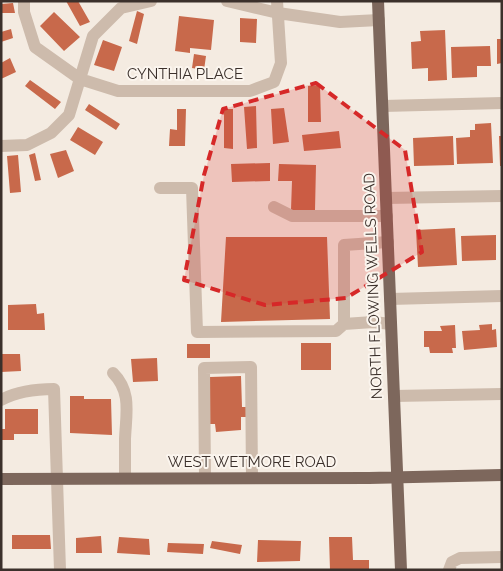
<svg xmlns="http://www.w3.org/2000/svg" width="503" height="571" font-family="Raleway,sans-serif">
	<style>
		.building { fill: #c8694b }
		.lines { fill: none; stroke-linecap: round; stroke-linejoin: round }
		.minor { stroke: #cdbbac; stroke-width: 12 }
		.major { stroke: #7d675c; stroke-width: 12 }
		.marked { fill: #d62828; fill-opacity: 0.2; stroke: #d62828; stroke-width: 4; stroke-dasharray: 10 6; stroke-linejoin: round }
		.labels { text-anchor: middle; stroke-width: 4; stroke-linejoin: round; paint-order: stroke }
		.street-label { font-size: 15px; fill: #3b302b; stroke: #fbf5ee }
	</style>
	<rect width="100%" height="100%" fill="#f4ebe1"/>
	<path class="building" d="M66,1H78L90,22L80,26Z
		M13,3L15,13H1V4Z
		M137,11L144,14L137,44L129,41Z
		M54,12L80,37L64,51L40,26Z
		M179,16L214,20L211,50L190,48V53L175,51Z
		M240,18L257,19L256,43L240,42Z
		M11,29L13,38L1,42V32Z
		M445,30L447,80L428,81V68L412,69L411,42L421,41L420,31Z
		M497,39H502V63L497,64Z
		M103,40L122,47L114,71L94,65Z
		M490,46L491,66H477V77L452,78L451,47Z
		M194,54L206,56L204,70L192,68Z
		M10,58L16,72L1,79V63Z
		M30,80L61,102L55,109L25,86Z
		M320,85L321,122H308V86Z
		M89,104L120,124L116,130L85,110Z
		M256,106L257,148L247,149L244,107Z
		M284,108L289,142L273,144L271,109Z
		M177,109H186L185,146H169L170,129L177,130Z
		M224,109H233V149L224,148Z
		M491,123L493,163L457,164L456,138L470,137V130H475V124Z
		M78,127L103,142L95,155L70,140Z
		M339,131L341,148L304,151L302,135Z
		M453,136L454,165L414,166L413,138Z
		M499,136H502V166H500Z
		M66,150L74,171L58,178L50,154Z
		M35,153L41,180L35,181L29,155Z
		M18,155L21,192L10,193L7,156Z
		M270,163V181L232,182L231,164Z
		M279,164L316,165L315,210H291L292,181H278Z
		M455,228L457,265L418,267L416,230Z
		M496,235V260L462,261L461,236Z
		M226,237H327L330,319L221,322Z
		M36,304L37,314L44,313L45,330H8V305Z
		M492,324V330L496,329L497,347L464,350L462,331L480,330L479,325Z
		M455,325L456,348H452L453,353H430L429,347H424V331H442L440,326Z
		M301,343H331V370H301Z
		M187,344H210V358H187Z
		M1,354H20L21,371L1,372Z
		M157,358L158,381L133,382L131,359Z
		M241,376L242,407H247V417H241V430L216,432L215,424H210V377Z
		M70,396H84V399H111L112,435L70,433Z
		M5,409H38V434H14V440H1V429H5Z
		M12,535H50L51,549H12Z
		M101,536L102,553H76V538Z
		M119,537L149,539L150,555L117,553Z
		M329,537H352L353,560H369V570H330Z
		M258,540L301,541L300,561L257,562Z
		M212,541L242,545L240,554L210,548Z
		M168,543L204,544L203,554L167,552Z"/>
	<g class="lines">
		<path class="minor" d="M24,1V12L35,47L80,79L118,91H250L274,82L281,63L277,1
			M227,1L278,13L340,22L379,20
			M383,106L502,103
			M1,146L27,145L51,133L69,115L93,36L121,8L151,1
			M160,188H192L197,332L336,331L344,324
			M386,198L502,196
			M274,207L292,216H387
			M388,242L344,245V324L373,322L391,324
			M390,299L502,296
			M113,373C132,392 126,414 125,439C125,452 125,465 125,478
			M394,396L502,394
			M1,400C16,392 37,389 54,389L60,570
			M205,478L204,368L251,367L252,478
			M449,570L452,562L460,558L502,557"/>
		<path class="major" d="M378,1L401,570
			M1,479L369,478L502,475"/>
	</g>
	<path class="marked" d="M316,83L405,150L422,252L346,298L265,305L184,280L204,175L223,109Z"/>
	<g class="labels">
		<g class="street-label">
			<text x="185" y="79">CYNTHIA PLACE</text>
			<text transform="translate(373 286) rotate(-92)" y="5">NORTH FLOWING WELLS ROAD</text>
			<text x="252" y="467">WEST WETMORE ROAD</text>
		</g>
	</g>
	<rect width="503" height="571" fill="none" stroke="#3b302b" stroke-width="5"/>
</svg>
